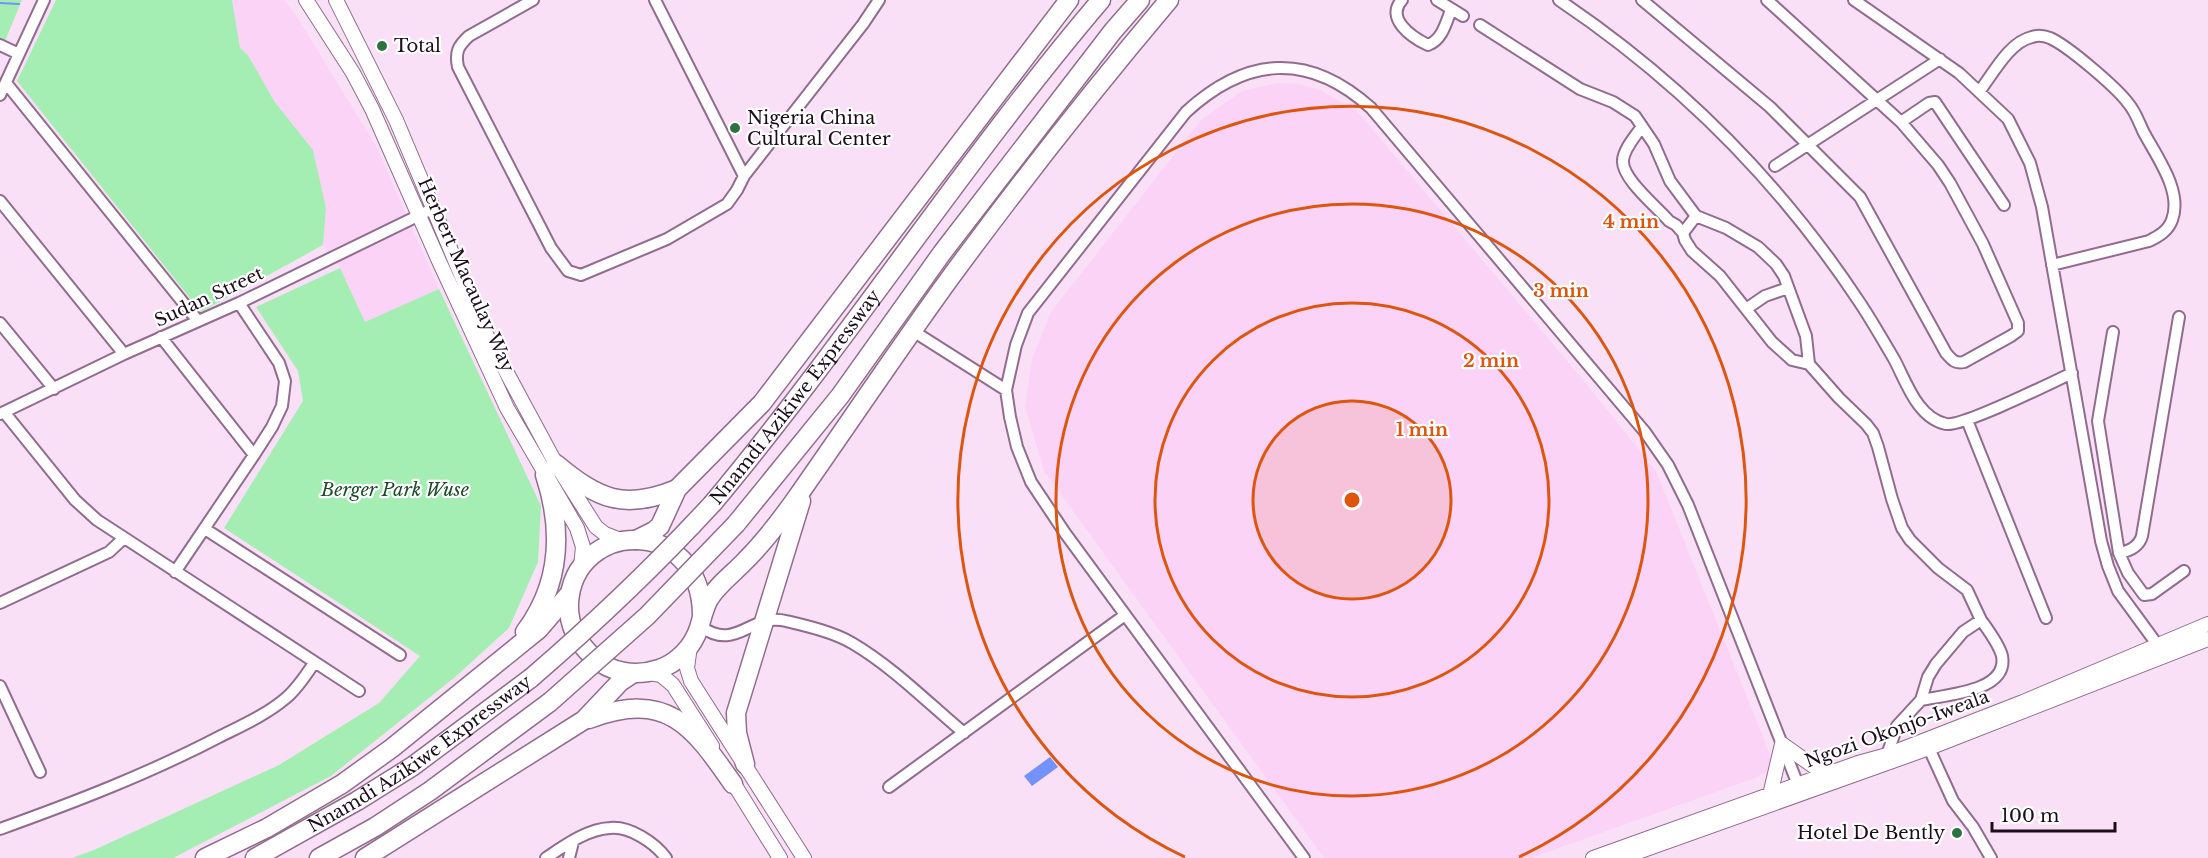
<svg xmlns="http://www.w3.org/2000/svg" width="2208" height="858" font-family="'Libre Baskerville',serif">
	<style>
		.built { fill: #fbd3f7 }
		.green { fill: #a5eeb3 }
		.water { fill: #7392fb }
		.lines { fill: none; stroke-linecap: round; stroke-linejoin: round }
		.stream { stroke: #7392fb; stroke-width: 2 }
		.street-casing { stroke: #926c8f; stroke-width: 14 }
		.secondary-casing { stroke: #926c8f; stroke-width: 16 }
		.highway-casing { stroke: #926c8f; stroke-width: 21 }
		.street { stroke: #fff; stroke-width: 10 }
		.secondary { stroke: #fff; stroke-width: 14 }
		.highway { stroke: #fff; stroke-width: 18 }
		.highway-bridge-casing { stroke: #926c8f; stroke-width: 21; stroke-linecap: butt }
		.highway-bridge { stroke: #fff; stroke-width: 18 }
		.ring { fill: none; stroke: #de550d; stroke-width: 3 }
		.poi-dot { fill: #2d733f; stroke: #fff; stroke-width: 2 }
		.labels { text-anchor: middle; stroke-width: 4.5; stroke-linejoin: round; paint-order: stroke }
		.poi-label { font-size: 18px; fill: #1c0d1b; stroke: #fff; text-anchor: start }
		.street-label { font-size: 18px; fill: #1c0d1b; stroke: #fff }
		.park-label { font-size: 18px; font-style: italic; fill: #1c4927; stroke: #fff }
		.centre { fill: #de550d; stroke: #fff; stroke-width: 3 }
		.ring-label { font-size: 18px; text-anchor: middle; font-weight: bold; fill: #de550d; stroke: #fff; stroke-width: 4.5; stroke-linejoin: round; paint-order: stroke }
	</style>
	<rect width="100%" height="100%" fill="#fae0f7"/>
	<path class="built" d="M232,0H284L296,15L376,146L439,289L365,323L340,268L323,245L326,208L313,150L274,101L248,55L240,48Z
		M1278,83L1300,84L1320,90L1357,111L1580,376L1656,471L1770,754L1772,768L1758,777L1531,858H1324L1044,471L1025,407L1032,359L1051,312L1202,119L1242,91Z"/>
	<path class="green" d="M0,0H22L0,53Z
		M56,0H232L240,48L248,55L274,101L313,150L326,208L323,245L201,312L17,81Z
		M340,268L365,322L439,289L541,506L538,562L509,628L454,678L331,776L173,858H72L94,850L279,765L379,703L420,656L224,528L303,401L298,371L256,307Z"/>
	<path class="water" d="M1050,757L1058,767L1032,786L1024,776Z"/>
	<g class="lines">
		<path class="stream" d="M0,3L19,4"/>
		<g class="street-casing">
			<path id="street" d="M533,0L469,36C458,46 455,52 458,67L551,248L568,271L581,275L667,239L727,204L737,190L744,176L863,24L879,0
				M655,0L744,176
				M1402,0C1385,18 1411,37 1428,45C1442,40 1446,23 1451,10
				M1437,0L1463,16
				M1559,0C1678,80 1779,181 1858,300C1871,319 1882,339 1894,359C1906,381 1917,418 1946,424C1962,427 2051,383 2072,373
				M1642,0L1770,107L1860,197L1946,353C1952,360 1955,364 1964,362L2011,336L2018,331V323L1983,244L1950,183L1938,165L1901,122L1767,0
				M1854,0L1959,73L2008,119L2030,163L2042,207L2101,541L2108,566L2118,591L2162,651
				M1480,25L1580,89L1613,102L1635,116L1654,144L1670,181L1696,216L1726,228L1758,247L1776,264L1784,276L1806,336L1809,364
				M0,45L19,54
				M6,83L198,321
				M1979,92C1993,74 2009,42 2032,37C2038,35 2045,36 2050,38C2068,46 2116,87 2128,103C2135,111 2139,122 2143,131C2156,156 2183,191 2172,220C2168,231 2159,236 2149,241L2052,265
				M0,95L44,0
				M1901,122L1929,103L1935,102L2004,205
				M1642,126C1636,136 1624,148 1623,160C1621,178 1657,207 1669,221L1676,225L1683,233
				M1775,166L1940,59
				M0,201L124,354
				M1696,216L1683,233L1685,240L1692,251L1720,276L1772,342L1792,360L1809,364L1839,398L1866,424L1873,433L1878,447L1892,499L1902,528L1910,540L1938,568L1967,590L1981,620L1963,632L1936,664L1928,677L1921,700L1897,726L1887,755
				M1746,309L1765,296L1788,288
				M0,323L54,389
				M913,331L1006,390
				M2113,332L2098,421L2119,553L2128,573L2144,595L2152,594L2184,571
				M161,337L254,455
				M4,412L75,500L97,520L359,691
				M0,414L124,354L239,303L432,209
				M1967,420L2046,618
				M205,529L400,655
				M2119,553C2130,551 2139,547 2142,536L2179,317
				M175,572L254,455L272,427L282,406L285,381L279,363L239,303
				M0,603L109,552L124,538
				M700,626C737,653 750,612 786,621C807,626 833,632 852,643C893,667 928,703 964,733
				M0,686L40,772
				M1921,700C1944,695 2009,692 2002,656C1999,644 1988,630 1981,620
				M1927,744L1953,801L1973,827L1991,858
				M889,787L1125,615
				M0,829C75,802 148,774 219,737C241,726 266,715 286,698C297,689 306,675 314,663
				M546,858C564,846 587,829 610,828C630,826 655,843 666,858
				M569,858L573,842
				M1304,858L1065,533L1031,482L1017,447L1010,417L1006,390L1016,345L1028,313L1186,112C1246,57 1308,51 1371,108L1645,432L1668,465L1688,505L1800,790"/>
		</g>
		<g class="secondary-casing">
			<path id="secondary" d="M306,0L353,73L372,109L439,261L507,408L577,528L583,547L581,567
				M336,0L396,120L487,336L556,464L596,527L605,534L623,541
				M690,646L687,668L691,681L804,858
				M649,673L661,675L673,685L712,746
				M729,776L780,858
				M1770,795L1782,744L1826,775
				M1593,858L1858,763L1887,755L2023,702L2208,624
				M1621,858L1929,748L2208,639"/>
		</g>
		<g class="highway-casing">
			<g id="highway">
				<path d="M556,464C598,499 624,511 677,489"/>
				<path id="s1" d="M713,503C849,340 964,161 1101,0"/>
				<path d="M736,524L840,396L942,253L1113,31L1140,0"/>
				<path d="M636,540L654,531L660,526L677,489L762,403L1069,0"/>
				<path d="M702,616C702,515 574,519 569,603C568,624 577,642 592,656C610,673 636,677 659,669C678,663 693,646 699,628C702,618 704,608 709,599C718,584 734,573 746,560C764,542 780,521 795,500C847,426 897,351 950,278C1020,183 1093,90 1169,0"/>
				<path d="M525,632C561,584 563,530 545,475"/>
				<path d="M589,719C667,690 692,725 733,784"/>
				<path d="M745,764L737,733L736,713L801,501"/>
				<path d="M205,858L267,828L342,784L392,748L539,629L570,593"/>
				<path id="s2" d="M255,858L357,801L413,766L531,678"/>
				<path d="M319,858L375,827L430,791L550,702"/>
				<path d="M365,858L584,720L620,682L632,674"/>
			</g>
		</g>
		<use href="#street" class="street"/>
		<use href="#secondary" class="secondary"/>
		<use href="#highway" class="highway"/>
		<g class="highway-bridge-casing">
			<path id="highway-bridge" d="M531,678C595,623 656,565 713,503
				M550,702L647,616L736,524"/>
		</g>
		<use href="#highway-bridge" class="highway-bridge"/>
	</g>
	<circle cx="1352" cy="500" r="99" fill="#de550d" fill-opacity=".12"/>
	<g class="ring">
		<circle cx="1352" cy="500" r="99"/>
		<circle cx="1352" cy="500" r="197"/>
		<circle cx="1352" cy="500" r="296"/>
		<path d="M1185 857A394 394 0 1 1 1519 857"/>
	</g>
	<g class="poi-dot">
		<circle cx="382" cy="46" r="6"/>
		<circle cx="735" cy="128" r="6"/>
		<circle cx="1957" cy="833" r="6"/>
	</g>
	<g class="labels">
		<g class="poi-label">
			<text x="394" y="52">Total</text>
			<text x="747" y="124">Nigeria China<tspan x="747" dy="21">Cultural Center</tspan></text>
			<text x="1945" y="839" text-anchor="end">Hotel De Bently</text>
		</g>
		<g class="street-label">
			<text transform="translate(466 275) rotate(66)" y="6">Herbert Macaulay Way</text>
			<text transform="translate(209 297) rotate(-25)" y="6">Sudan Street</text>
			<text dy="6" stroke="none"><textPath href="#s1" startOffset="134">Nnamdi Azikiwe Expressway</textPath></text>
			<text transform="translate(1897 729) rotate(-20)" y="6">Ngozi Okonjo-Iweala</text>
			<text dy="6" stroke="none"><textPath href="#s2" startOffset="195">Nnamdi Azikiwe Expressway</textPath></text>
		</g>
		<g class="park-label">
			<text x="395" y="496">Berger Park Wuse</text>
		</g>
	</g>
	<circle cx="1352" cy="500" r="9" class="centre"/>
	<g class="ring-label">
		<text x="1631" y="228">4 min</text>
		<text x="1561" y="297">3 min</text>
		<text x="1491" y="367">2 min</text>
		<text x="1422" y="436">1 min</text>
	</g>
	<path d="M1992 822v9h123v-9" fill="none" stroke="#1c0d1b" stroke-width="3"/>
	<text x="2001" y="822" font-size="18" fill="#1c0d1b" stroke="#ffffff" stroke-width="4.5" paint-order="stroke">100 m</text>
</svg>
